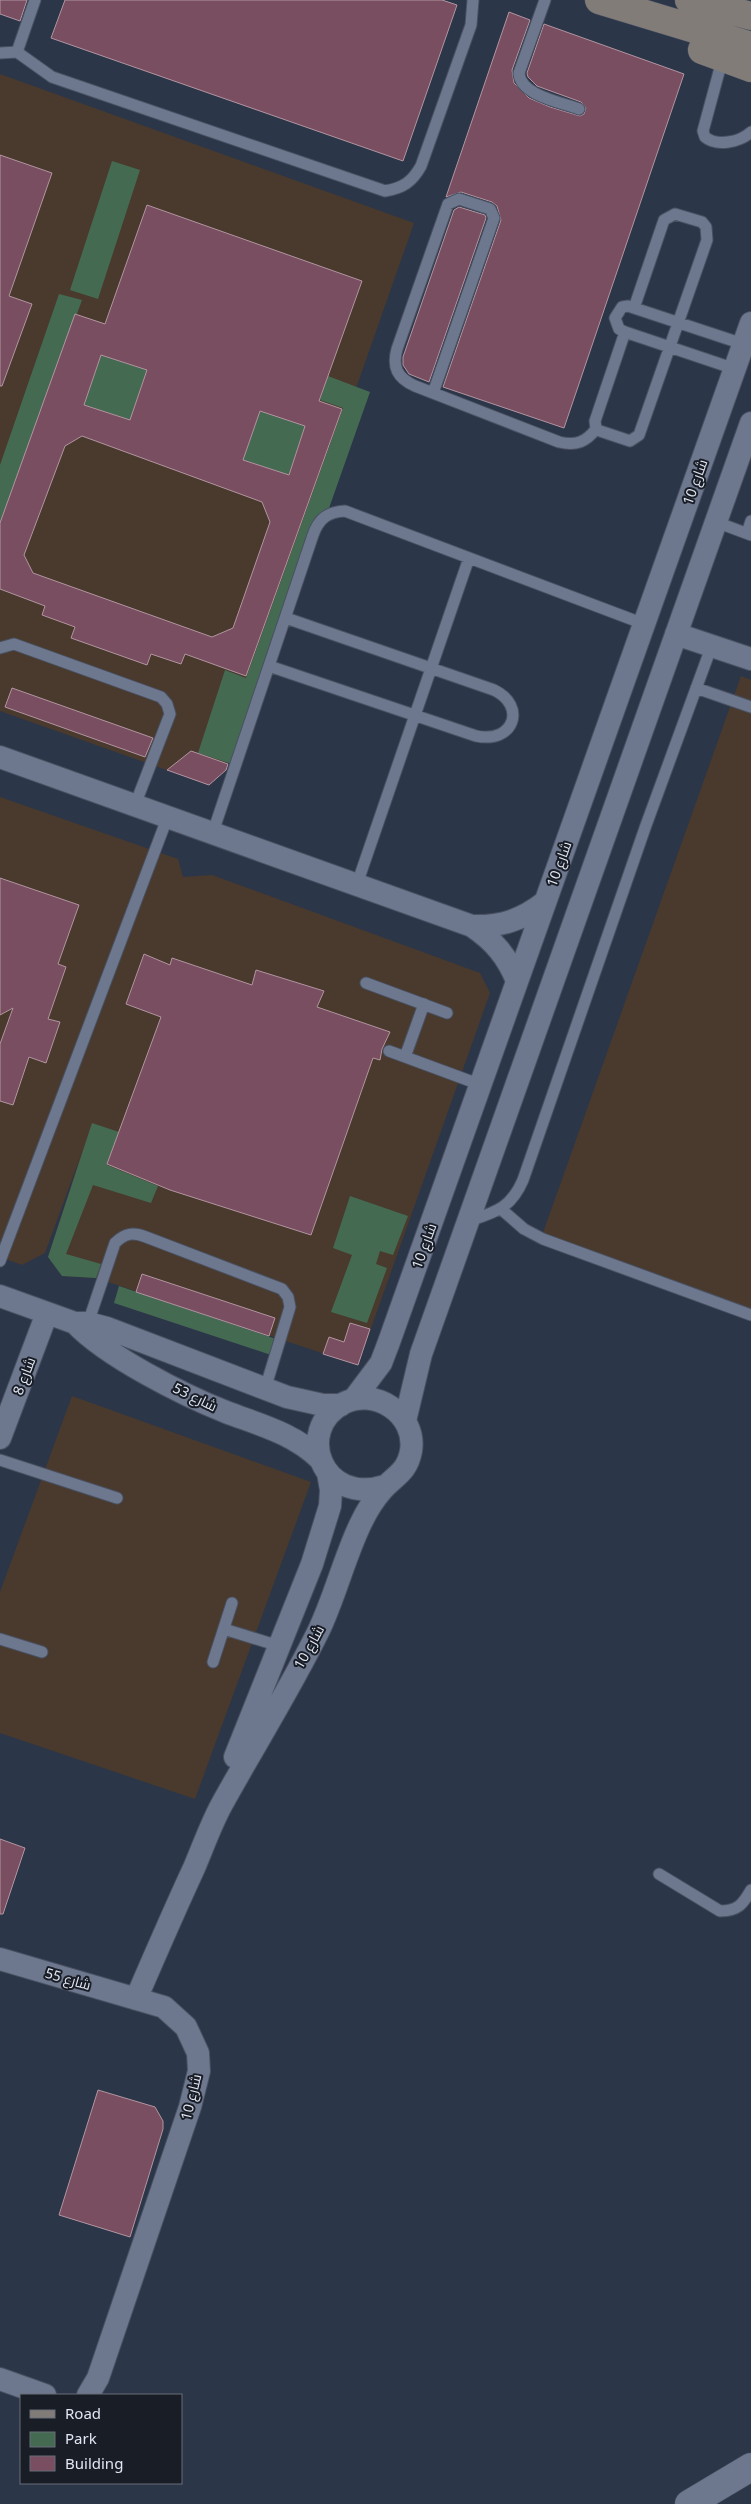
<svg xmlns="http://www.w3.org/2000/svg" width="751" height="2504" font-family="'Noto Sans',Cairo,sans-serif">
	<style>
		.education { fill: #493a2d }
		.green { fill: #456a52 }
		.building { fill: #784e60; stroke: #b295a0; fill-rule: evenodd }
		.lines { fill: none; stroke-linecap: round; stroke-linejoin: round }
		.service-casing { stroke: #495162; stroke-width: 13 }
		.minor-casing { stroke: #495162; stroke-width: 24 }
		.tertiary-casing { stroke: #495162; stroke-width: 29 }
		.secondary-casing { stroke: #495162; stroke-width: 29 }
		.service { stroke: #6d788f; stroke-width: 11 }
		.minor { stroke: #6d788f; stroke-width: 22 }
		.tertiary { stroke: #6d788f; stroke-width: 28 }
		.secondary { stroke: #827c79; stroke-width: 28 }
		.labels { text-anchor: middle; stroke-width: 4; stroke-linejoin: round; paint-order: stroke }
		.street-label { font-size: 14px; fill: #e0e6f3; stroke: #191d26 }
	</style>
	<rect width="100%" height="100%" fill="#2c3649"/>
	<path class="education" d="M0,74L414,223L224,765L209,785L0,711Z
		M741,676L751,680V1315L539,1244Z
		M0,797L178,859L183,877L212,875L480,973L490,993L358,1365L96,1278L62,1276L48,1257L82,1152L45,1253L22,1265L0,1257Z
		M72,1396L311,1482L195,1799L0,1733V1592Z"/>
	<path class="green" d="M112,161L140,170L98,299L70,290Z
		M59,294L82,300L0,525V465Z
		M101,355L147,370L130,420L84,405Z
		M328,376L370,392L238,766L198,753L225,670L246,678L343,408L320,400Z
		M260,411L305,426L289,475L243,460Z
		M92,1123L119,1132L107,1165L158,1186L151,1203L93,1185L66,1254L101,1264L96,1278L62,1276L48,1257Z
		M350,1196L408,1216L393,1255L380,1251L376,1264L387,1268L367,1323L331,1312L352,1255L333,1248Z
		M119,1286L276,1339L271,1355L114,1303Z"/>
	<path class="building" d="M0,0H27L20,21L0,14Z
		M65,0H442L457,5L403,161L51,38Z
		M509,12L530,20L512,70L514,83L529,98L550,107L580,116L584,114L586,108L581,102L537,86L528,77L527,73L544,24L684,74L564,428L443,387L501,220L497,206L492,202L461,192L446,197Z
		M0,155L52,173L9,296L32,304L2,386H0Z
		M147,205L362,281L319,401L342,409L246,676L185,654L181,664L151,654L147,665L71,638L75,627L42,615L45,606L0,589V523L75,314L105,324ZM101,355L147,370L130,420L84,405ZM260,411L305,426L289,475L243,460ZM82,436L262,502L270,522L233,628L212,637L33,573L24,555L65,446Z
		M459,207L485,215L486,218L429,382L409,374L403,365V357L454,210Z
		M12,688L153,738L145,757L5,707Z
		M191,751L228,764L226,770L209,785L167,770Z
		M0,878L79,905L58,964L66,967L48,1019L60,1022L46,1063L29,1057L13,1105L0,1101V1044L13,1008L0,1015Z
		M144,954L170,965L172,958L252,985L256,970L324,991L317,1007L390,1032L382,1049L380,1060L373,1058L311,1235L170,1190L107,1164L161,1017L126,1004Z
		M142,1274L275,1318L269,1336L136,1292Z
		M350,1323L370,1329L358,1365L323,1354L329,1337L344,1342Z
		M0,1839L25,1848L3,1914H0Z
		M98,2090L155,2107L163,2121V2129L130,2237L59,2215Z"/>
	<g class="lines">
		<g class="service-casing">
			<path id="service" d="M545,0L519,73C520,95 560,102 579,109
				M17,52L35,0
				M0,53L17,52L52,77L385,191C403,188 412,182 421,166L471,25L473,0
				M723,57L703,131L705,137C717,147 740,142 751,132
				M625,332L595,421L596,429L600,431L630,441L639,435L707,240L706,227L702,222L675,214L664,220L634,308
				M735,369L625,332L619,329L615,318L622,307L628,306L743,344
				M433,393L494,218L490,209L459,199L448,204L397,349C392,367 397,378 415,386L559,442C576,446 586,442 596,429
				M716,522L751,535
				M747,533L751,521
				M0,648L14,644L161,697L167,704L170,714L135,805
				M269,666L476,736C514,744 527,706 494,690L286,618
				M696,688L751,707
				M213,832L313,535C319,518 328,512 345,511L644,624
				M357,884L469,558
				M366,983L447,1013
				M389,1051L481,1085
				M405,1057L424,1004
				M501,1209L524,1229L543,1239L751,1315
				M469,1221C496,1212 511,1208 523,1180L645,828L712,645
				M0,1261L168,816
				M88,1323L115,1243C125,1233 133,1232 146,1237L282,1289L288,1297L290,1307L265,1389
				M0,1460L117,1498
				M224,1629L279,1646
				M0,1639L42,1652
				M213,1662L232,1603
				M659,1874L720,1911C738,1911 743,1904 751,1890"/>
		</g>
		<g class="minor-casing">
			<path id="minor" d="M676,634L751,659
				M0,757L472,926C494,941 507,956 517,981
				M472,926C501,927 522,920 545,902
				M0,1296L75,1323H88L107,1328L287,1397L323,1405H341
				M75,1323C106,1356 183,1395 226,1412C260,1425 293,1433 320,1459
				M354,1399L381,1363L389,1342L751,323
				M405,1421L421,1354L751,423
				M0,1438L47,1313
				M235,1757L312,1564L330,1506L331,1490L328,1473
				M0,1959L164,2007L186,2027L198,2053L199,2071L190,2107L98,2378L88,2395
				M136,1999C155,1955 174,1911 194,1868C203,1847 211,1824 222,1804C254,1746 290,1689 319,1630C335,1596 344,1559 360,1525C366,1512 374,1499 383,1489C396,1475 407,1472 411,1451C417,1414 374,1386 342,1404C295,1430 321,1506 385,1486
				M0,2379L45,2395"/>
		</g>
		<g class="tertiary-casing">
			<path id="tertiary" d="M689,2504L751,2467"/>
		</g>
		<g class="secondary-casing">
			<path id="secondary" d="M599,0L751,46
				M689,0L751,16
				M702,50L751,68"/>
		</g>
		<use href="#service" class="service"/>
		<use href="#minor" class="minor"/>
		<use href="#tertiary" class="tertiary"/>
		<use href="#secondary" class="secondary"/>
	</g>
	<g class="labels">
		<g class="street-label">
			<text transform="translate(695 482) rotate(-70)" y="5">شارع 10</text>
			<text transform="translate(559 864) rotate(-70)" y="5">شارع 10</text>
			<text transform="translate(424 1246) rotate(-70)" y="5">شارع 10</text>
			<text transform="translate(24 1376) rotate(-69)" y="5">شارع 8</text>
			<text transform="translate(195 1397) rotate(26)" y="5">شارع 53</text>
			<text transform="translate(309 1647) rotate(-61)" y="5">شارع 10</text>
			<text transform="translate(68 1979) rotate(16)" y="5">شارع 55</text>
			<text transform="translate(191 2097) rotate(-76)" y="5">شارع 10</text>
		</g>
	</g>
	<rect x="20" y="2394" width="162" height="90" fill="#191d26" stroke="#696d78"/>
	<rect x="30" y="2410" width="25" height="8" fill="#827c79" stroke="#696d78"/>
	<text x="65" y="2419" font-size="15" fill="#e0e6f3">Road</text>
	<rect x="30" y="2432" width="25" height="15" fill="#456a52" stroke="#696d78"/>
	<text x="65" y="2444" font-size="15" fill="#e0e6f3">Park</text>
	<rect x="30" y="2456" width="25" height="15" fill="#784e60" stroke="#696d78"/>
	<text x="65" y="2469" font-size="15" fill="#e0e6f3">Building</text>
</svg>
